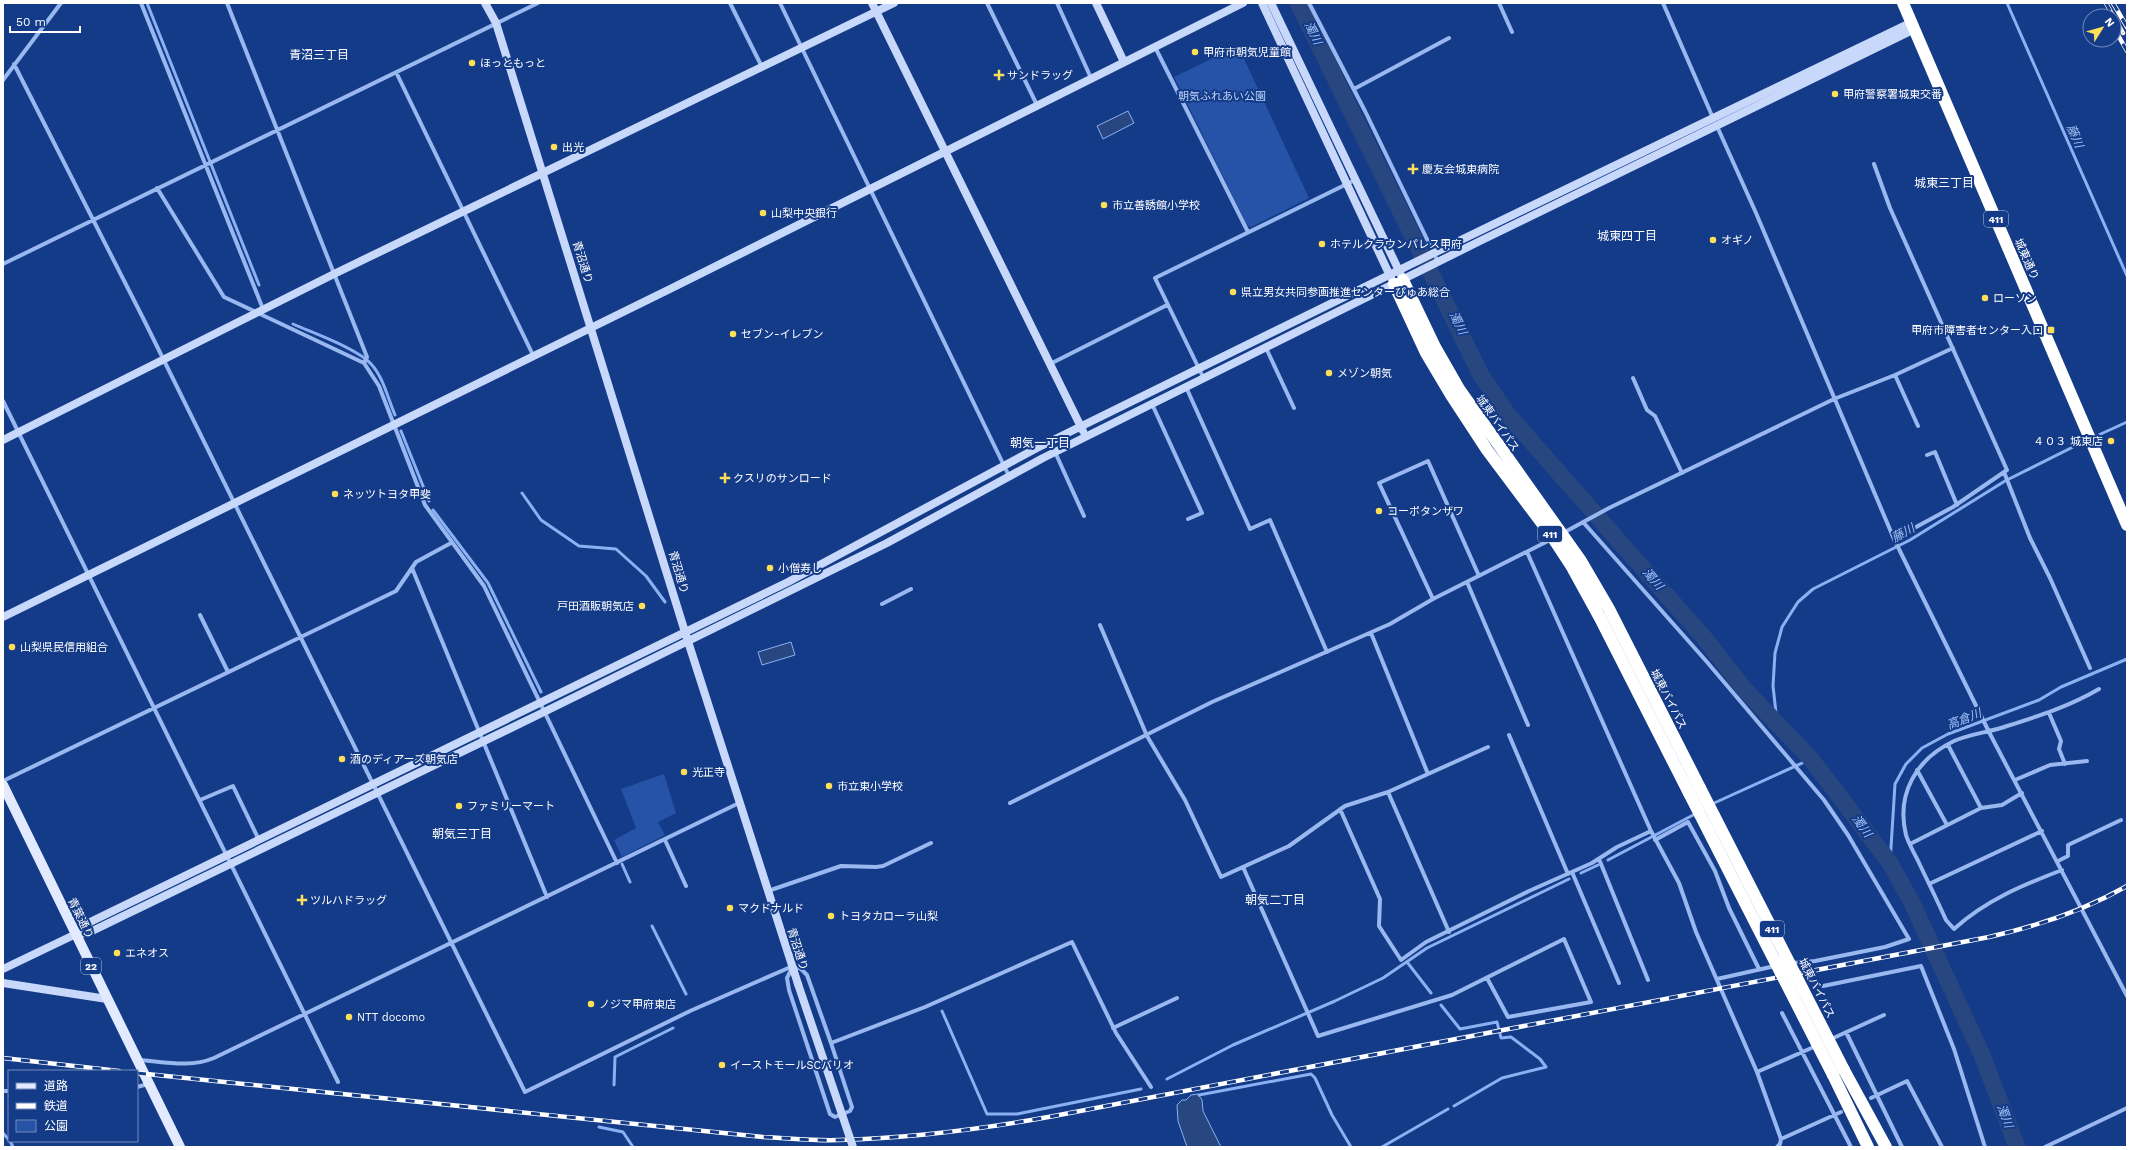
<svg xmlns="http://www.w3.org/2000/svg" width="2130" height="1150" font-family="'Work Sans','Noto Sans JP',sans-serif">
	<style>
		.green { fill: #2653a7 }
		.water { fill: #28467f; stroke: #8bb1f3 }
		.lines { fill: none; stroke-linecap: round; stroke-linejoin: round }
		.stream { stroke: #8bb1f3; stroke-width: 3 }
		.river { stroke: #28467f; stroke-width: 17 }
		.street { stroke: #99b8ef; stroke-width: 4 }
		.secondary { stroke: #c7d8fb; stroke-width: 8 }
		.primary { stroke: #e2eaff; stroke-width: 10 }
		.highway { stroke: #fff; stroke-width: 12 }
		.rail-casing { stroke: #fff; stroke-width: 4.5 }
		.rail { stroke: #143b88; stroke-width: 3; stroke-dasharray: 9; stroke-linecap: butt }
		.secondary-bridge { stroke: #c7d8fb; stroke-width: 8 }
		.highway-bridge { stroke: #fff; stroke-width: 12 }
		.poi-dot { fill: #ffdf58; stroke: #143b88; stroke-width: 1.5 }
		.labels { text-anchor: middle; stroke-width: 4; stroke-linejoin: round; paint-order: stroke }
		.shield { fill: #143b88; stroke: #b8c4db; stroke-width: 1 }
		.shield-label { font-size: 10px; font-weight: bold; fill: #fff }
		.poi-label { font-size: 11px; fill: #fff; stroke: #143b88; text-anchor: start }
		.park-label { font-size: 11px; fill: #bfd5fb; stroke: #143b88 }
		.street-label { font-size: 11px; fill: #fff; stroke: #143b88 }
		.water-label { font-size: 12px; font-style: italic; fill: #a5c3f7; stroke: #143b88 }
		.neighbourhood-label { font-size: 12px; fill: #fff; stroke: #143b88 }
	</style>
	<rect width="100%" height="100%" fill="#143b88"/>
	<path class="green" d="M1238,46L1309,198L1251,227L1247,225L1174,77Z
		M664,774L676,813L658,822L665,835L622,857L614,840L636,828L621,789Z"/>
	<path class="water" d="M1128,111L1134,123L1103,139L1097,126Z
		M791,642L795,655L762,665L758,652Z
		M1198,1094L1202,1100L1203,1111L1221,1147H1187L1178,1121L1177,1105L1182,1100H1186L1191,1095Z"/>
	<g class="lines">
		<path class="stream" d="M147,3L259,285
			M2007,3L2127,276
			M293,324C313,333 359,349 372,365C384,379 388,399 395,415
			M401,431L429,501
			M2092,438L2127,422
			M522,493L541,520L579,546L616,549L646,576L665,602
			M433,510L488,583L541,692
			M1777,722L1773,686L1775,653L1782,627L1798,602L1813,589L1910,540L2005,481L2087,440
			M1712,804L1811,759
			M1608,860L1697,813
			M1890,863L1895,784L1906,764L1922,748L1948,734L2039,700L2061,687L2127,659
			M622,864L630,882
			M1581,873L1598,865
			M652,926L686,994
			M1407,962L1431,993
			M1441,1005L1460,1029L1497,1022L1501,1038L1511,1037L1540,1059L1546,1067L1502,1078L1454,1106
			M942,1011L987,1114H1017L1141,1089
			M1167,1079L1233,1045L1335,1001L1383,978L1427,948L1569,879
			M614,1085L615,1057L673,1028
			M1199,1095L1311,1074L1315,1078L1332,1115L1351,1147
			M599,1127L623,1132L633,1147
			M3,1133L9,1140
			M10,1141L13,1147
			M1382,1147L1448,1109"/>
		<path class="river" d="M1298,3L1481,375L1508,415L1706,640L1745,690L1811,759L1890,863L1912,903L1982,1055L2017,1147"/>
		<path class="street" d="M141,3L263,309
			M227,3L367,357L364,363L379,386L425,505L484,586L617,863
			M730,3L762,67
			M780,3L1009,476
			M987,3L1037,105
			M1057,3L1091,78
			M1309,3L1365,111L1438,262
			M1499,3L1512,32
			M1663,3L1713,118
			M1155,47L1248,232
			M14,64L144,320L525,1092L690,1011L793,966L801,969L807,975L831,1043L925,1007L1072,942L1116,1033L1151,1087
			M396,72L533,355
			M3,80L61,3
			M1354,89L1449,38
			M1716,124L1756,213L1894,539L1989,732L2127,996
			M1874,164L1890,208L2007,470L1953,507L1894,539
			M157,188L224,297L364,363
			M3,264L538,3
			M1266,348L1294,408
			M1050,364L1167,305
			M1895,375L1918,426
			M1633,378L1647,410L1655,416L1682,473
			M1204,379L1155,278L1355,180
			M1186,387L1250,529L1270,520L1327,652
			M3,401L338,1082
			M1152,404L1202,513L1188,519
			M1055,452L1084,516
			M1927,455L1935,452L1957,505
			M2004,472L2030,538L2050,578L2090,668
			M1583,522L1707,662L1824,800L1848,835L1909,939L1885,947L1815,961L1792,963
			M1563,533L1609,508L1834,399L1895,375L1953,348
			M1527,552L1651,831L1679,883L1696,932L1757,1072L1781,1139L1780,1144L1777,1147
			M412,568L547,897
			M1467,582L1528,725
			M1433,599L1379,483L1428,461L1479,576
			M882,604L911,589
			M200,615L228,672
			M1100,625L1147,736L1185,800L1221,877L1289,846L1345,806L1388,792L1488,747
			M1371,633L1428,774
			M2049,713L2061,741L2059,749L2065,764
			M1509,735L1568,874
			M1948,745L1981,808
			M1917,770L1947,825
			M2015,780L2050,765L2087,761
			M3,781L396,591L416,562L451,543
			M1388,792L1449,932
			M200,800L233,786L259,840
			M1010,803L1212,702L1390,624L1433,599L1552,539
			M1340,809L1380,899L1379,926L1401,960L1426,942L1529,891L1592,863L1617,847L1651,831
			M665,840L686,886
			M1655,840L1688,822L1715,871L1729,908L1759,969
			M1910,844L1981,808L2002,805L2022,793
			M1599,859L1648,980
			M2058,861L2068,856V845L2121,820
			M1243,867L1318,1036L1452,995L1564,939L1591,1002L1508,1017L1487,978
			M2062,870C2023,885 1986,900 1954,929L1946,920C1938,902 1929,884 1920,865C1916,856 1909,845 1906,835C1896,794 1916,759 1954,741C1970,734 1990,732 2007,726C2039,716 2070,706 2099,689
			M1572,872L1619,983
			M1929,884L2042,831
			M768,891L841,866L876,867L883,866L931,843
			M792,968L787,978L789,990L830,1114L835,1117L850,1111L852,1107L831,1043
			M1717,979L1775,966
			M1823,986L1921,966L1954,1049L1985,1147
			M1782,1013L1851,1147
			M1113,1028L1177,998
			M1846,1032L1902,1147
			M1829,1040L1884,1015
			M139,1060C165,1062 190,1068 214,1058L739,803
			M1757,1072L1816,1046
			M137,1087L148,1084
			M3,1091H9
			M1871,1098L1907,1081L1942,1147
			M1781,1139L1841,1112
			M2045,1147L2127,1108"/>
		<path class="secondary" d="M485,3L496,23L685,632L798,984
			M872,3L1083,431
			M1096,3L1124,62
			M1262,3L1391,278
			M1271,3L1401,275
			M3,440L334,274L894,3
			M3,617L672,288L1243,3
			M76,934L84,925L788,582L1037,448L1434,253L1912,22
			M3,969L76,934L88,933L544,712L887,543L1043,458L1478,242L1915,29
			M3,983L107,999"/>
		<path class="primary" d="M3,785L180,1147"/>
		<path class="highway" d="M1903,3L2127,525
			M1403,280L1435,347L1459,389L1581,561L1609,609L1700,788
			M1394,284L1426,353L1451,395L1487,450L1553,538L1572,567L1600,618L1689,793
			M1844,1070L1886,1147
			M1833,1075L1868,1147"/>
		<g class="rail-casing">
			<path id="rail" d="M2106,3L2113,16
				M2113,3L2127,27
				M2114,17L2123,33
				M2114,28L2127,51
				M3,1058L119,1071
				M137,1073L763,1137C788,1138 814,1141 839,1140C911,1138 983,1129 1054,1116L1989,937C2038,926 2083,911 2127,886"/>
		</g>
		<use href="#rail" class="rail"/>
		<path class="secondary-bridge" d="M798,984L853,1147"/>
		<path class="highway-bridge" d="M1700,788L1844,1070
			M1689,793L1833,1075"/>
	</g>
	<g class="poi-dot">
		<circle cx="1195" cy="52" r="4"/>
		<circle cx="472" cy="63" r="4"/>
		<path d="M997 69h4v4h4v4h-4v4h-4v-4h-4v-4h4z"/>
		<circle cx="1835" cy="94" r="4"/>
		<circle cx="554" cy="147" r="4"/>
		<path d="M1411 163h4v4h4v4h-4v4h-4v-4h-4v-4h4z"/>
		<circle cx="1104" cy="205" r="4"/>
		<circle cx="763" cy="213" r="4"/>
		<circle cx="1713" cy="240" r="4"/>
		<circle cx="1322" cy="244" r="4"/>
		<circle cx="1233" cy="292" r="4"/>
		<circle cx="1985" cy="298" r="4"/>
		<rect x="2047" y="326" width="8" height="8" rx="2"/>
		<circle cx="733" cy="334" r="4"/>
		<circle cx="1329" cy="373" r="4"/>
		<circle cx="2111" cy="441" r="4"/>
		<path d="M723 472h4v4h4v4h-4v4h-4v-4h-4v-4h4z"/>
		<circle cx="335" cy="494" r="4"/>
		<circle cx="1379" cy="511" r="4"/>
		<circle cx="770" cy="568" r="4"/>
		<circle cx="642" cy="606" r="4"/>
		<circle cx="12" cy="647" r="4"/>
		<circle cx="342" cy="759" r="4"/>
		<circle cx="684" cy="772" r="4"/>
		<circle cx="829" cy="786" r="4"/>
		<circle cx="459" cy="806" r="4"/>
		<path d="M300 894h4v4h4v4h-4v4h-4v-4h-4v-4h4z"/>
		<circle cx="730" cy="908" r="4"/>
		<circle cx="831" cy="916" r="4"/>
		<circle cx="117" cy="953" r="4"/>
		<circle cx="591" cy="1004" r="4"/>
		<circle cx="349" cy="1017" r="4"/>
		<circle cx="722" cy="1065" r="4"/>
	</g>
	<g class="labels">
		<g class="shield">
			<rect x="1984" y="211" width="24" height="16" rx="3"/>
			<rect x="1538" y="526" width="24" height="16" rx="3"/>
			<rect x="1760" y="921" width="24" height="16" rx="3"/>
			<rect x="81" y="958" width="20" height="16" rx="3"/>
		</g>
		<g class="shield-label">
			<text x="1996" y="223">411</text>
			<text x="1550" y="538">411</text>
			<text x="1772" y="933">411</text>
			<text x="91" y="970">22</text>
		</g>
		<g class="poi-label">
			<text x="1203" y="56">甲府市朝気児童館</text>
			<text x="480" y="67">ほっともっと</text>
			<text x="1007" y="79">サンドラッグ</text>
			<text x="1843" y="98">甲府警察署城東交番</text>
			<text x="562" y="151">出光</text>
			<text x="1422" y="173">慶友会城東病院</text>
			<text x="1112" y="209">市立善誘館小学校</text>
			<text x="771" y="217">山梨中央銀行</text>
			<text x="1721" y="244">オギノ</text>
			<text x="1330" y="248">ホテルクラウンパレス甲府</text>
			<text x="1241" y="296">県立男女共同参画推進センターぴゅあ総合</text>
			<text x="1993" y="302">ローソン</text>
			<text x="2043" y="334" text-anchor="end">甲府市障害者センター入口</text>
			<text x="741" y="338">セブン-イレブン</text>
			<text x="1337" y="377">メゾン朝気</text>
			<text x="2103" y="445" text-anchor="end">４０３ 城東店</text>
			<text x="733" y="482">クスリのサンロード</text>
			<text x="343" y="498">ネッツトヨタ甲斐</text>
			<text x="1387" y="515">コーポタンザワ</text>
			<text x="778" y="572">小僧寿し</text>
			<text x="634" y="610" text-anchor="end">戸田酒販朝気店</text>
			<text x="20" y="651">山梨県民信用組合</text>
			<text x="350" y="763">酒のディアーズ朝気店</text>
			<text x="692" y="776">光正寺</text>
			<text x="837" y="790">市立東小学校</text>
			<text x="467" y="810">ファミリーマート</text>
			<text x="310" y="904">ツルハドラッグ</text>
			<text x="738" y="912">マクドナルド</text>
			<text x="839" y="920">トヨタカローラ山梨</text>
			<text x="125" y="957">エネオス</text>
			<text x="599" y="1008">ノジマ甲府東店</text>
			<text x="357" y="1021">NTT docomo</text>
			<text x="730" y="1069">イーストモールSCバリオ</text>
		</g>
		<g class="park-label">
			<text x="1222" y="100">朝気ふれあい公園</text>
		</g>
		<g class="street-label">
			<text transform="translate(2027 259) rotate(66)" y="4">城東通り</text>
			<text transform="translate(583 262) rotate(73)" y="4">青沼通り</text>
			<text transform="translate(1498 423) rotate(55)" y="4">城東バイパス</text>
			<text transform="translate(679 572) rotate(74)" y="4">青沼通り</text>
			<text transform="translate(1669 699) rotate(63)" y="4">城東バイパス</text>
			<text transform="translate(81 918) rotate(64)" y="4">青葉通り</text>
			<text transform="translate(798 949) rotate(72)" y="4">青沼通り</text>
			<text transform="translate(1817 988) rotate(63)" y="4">城東バイパス</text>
		</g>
		<g class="water-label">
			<text transform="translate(1313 33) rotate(64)" y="4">濁川</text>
			<text transform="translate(2075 136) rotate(66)" y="4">藤川</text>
			<text transform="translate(1458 323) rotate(64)" y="4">濁川</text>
			<text transform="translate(1903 533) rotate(-29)" y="4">藤川</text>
			<text transform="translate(1653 579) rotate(49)" y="4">濁川</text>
			<text transform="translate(1964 719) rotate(-21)" y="4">高倉川</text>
			<text transform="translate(1862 826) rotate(53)" y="4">濁川</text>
			<text transform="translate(2005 1116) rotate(69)" y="4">濁川</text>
		</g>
		<g class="neighbourhood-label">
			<text x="319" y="59">青沼三丁目</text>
			<text x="1944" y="187">城東三丁目</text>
			<text x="1627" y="240">城東四丁目</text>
			<text x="1040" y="447">朝気一丁目</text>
			<text x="462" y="838">朝気三丁目</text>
			<text x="1275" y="904">朝気二丁目</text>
		</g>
	</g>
	<rect width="2130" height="1150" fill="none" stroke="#ffffff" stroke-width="8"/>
	<rect x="8" y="1070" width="130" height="72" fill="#143b88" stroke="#7289b8"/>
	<rect x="16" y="1083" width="20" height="6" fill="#e2eaff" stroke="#7289b8"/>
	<text x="44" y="1090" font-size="12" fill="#ffffff">道路</text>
	<rect x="16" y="1103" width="20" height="6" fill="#ffffff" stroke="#7289b8"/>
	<text x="44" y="1110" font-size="12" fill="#ffffff">鉄道</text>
	<rect x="16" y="1120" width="20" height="12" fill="#2653a7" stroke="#7289b8"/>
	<text x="44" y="1130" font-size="12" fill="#ffffff">公園</text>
	<g transform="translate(2102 28) rotate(53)"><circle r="19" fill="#143b88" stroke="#7289b8"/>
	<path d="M0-3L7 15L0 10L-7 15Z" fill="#ffdf58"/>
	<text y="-6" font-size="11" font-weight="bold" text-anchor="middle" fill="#ffffff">N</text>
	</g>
	<path d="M10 26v6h70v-6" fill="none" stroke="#ffffff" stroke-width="2"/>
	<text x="16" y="26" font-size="12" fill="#ffffff" stroke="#143b88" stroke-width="3" paint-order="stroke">50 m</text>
</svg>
